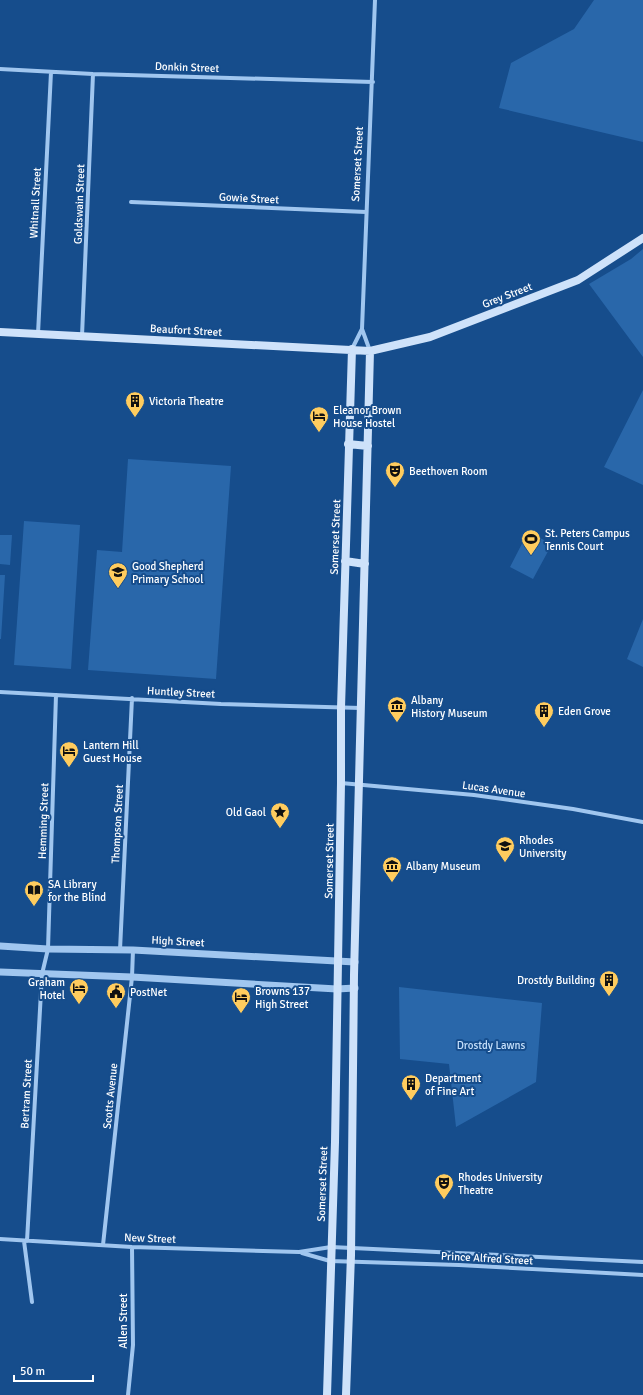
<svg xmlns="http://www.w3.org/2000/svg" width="643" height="1395" font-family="Signika,sans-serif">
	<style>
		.green { fill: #2967aa }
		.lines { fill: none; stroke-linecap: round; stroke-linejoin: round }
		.minor { stroke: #a0c6ef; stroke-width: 4 }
		.tertiary { stroke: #a0c6ef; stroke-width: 7 }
		.secondary { stroke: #cee2fa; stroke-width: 8 }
		.labels { text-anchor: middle; stroke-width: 4; stroke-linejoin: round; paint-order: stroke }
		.street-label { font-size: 11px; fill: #fff; stroke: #164d8c }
		.poi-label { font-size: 11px; fill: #fff; stroke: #164d8c; text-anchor: start }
		.park-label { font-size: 11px; fill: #c6e0fb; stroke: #164d8c }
	</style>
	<rect width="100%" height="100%" fill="#164d8c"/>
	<path class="green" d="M594,0H643V142L499,108L511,63L574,29Z
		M643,249V357L589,284L631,259Z
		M643,390V485L604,467Z
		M128,459L231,466L216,679L88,670L97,550L122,552Z
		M24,521L80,525L71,669L14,665Z
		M528,532L552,544L533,579L510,567Z
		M0,535H12L10,565L0,564Z
		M0,575H5L1,639H0Z
		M643,619V667L627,659Z
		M399,987L542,1003L536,1082L456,1127L449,1064L400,1059Z"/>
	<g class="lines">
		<path class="minor" d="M0,69L93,74L373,82
			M131,202L366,212
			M38,334L51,72
			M82,336L93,74
			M352,349L362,329
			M370,351L362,329L375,0
			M0,692L221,704L361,708
			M341,783L474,795L573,809L643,822
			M120,950L132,698
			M0,1239L132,1247L299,1252L331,1247L643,1262
			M24,1241L32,1302
			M27,1241L42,974L48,949L56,695
			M103,1245L132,977L133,950
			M302,1253L330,1261L459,1265L643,1275
			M128,1395L133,1345L132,1247"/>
		<path class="tertiary" d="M0,946L48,949L133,950L355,962
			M0,972L132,977L337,989L355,988"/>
		<path class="secondary" d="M0,332L370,351L430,337L578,280L643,238
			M348,444L368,446
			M345,561L365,564
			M327,1395L335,1142L341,783V708L352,349
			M346,1395L351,1255L354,975L370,351"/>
	</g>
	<defs>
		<g id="building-pin" transform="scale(1)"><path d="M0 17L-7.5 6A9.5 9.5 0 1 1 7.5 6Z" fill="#ffcc5e" stroke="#164d8c"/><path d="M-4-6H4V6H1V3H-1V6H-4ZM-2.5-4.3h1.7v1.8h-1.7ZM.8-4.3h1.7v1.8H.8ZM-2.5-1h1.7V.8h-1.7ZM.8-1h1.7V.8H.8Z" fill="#111"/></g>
		<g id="hotel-pin" transform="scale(1)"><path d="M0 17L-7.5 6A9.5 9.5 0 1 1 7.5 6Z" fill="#ffcc5e" stroke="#164d8c"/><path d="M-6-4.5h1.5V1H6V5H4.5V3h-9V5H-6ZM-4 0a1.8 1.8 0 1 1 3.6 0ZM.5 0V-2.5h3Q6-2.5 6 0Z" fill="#111"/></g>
		<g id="theatre-pin" transform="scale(1)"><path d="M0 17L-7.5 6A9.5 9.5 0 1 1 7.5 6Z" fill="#ffcc5e" stroke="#164d8c"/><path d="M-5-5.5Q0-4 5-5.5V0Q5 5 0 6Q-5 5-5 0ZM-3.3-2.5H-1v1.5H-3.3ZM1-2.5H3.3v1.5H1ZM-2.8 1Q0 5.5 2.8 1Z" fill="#111"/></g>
		<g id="stadium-pin" transform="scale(1)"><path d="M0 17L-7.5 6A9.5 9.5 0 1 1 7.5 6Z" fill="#ffcc5e" stroke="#164d8c"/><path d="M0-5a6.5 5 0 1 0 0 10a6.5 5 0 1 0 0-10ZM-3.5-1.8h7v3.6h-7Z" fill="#111"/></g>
		<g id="school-pin" transform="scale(1)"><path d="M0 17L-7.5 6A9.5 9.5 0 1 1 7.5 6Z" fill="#ffcc5e" stroke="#164d8c"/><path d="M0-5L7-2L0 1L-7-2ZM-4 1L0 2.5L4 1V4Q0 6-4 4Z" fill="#111"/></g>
		<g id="museum-pin" transform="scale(1)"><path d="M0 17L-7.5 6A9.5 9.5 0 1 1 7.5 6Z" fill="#ffcc5e" stroke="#164d8c"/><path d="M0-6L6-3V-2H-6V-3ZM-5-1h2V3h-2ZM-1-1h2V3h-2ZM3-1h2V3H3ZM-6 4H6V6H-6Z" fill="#111"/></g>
		<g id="sight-pin" transform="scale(1)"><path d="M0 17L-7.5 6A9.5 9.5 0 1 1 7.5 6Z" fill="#ffcc5e" stroke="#164d8c"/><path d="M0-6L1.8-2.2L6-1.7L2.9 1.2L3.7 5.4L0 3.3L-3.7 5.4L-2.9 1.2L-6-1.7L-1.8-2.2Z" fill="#111"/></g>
		<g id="university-pin" transform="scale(1)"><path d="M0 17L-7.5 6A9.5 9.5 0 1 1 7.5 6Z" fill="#ffcc5e" stroke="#164d8c"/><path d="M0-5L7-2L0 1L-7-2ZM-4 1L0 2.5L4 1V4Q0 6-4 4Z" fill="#111"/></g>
		<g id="library-pin" transform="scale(1)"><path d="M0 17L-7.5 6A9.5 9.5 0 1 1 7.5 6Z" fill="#ffcc5e" stroke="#164d8c"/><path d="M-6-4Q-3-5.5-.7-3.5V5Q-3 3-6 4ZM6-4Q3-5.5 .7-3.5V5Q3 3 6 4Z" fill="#111"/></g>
		<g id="civic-pin" transform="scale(1)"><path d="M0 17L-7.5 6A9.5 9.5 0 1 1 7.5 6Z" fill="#ffcc5e" stroke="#164d8c"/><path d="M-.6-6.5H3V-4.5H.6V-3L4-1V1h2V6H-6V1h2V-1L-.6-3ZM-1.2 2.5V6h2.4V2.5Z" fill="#111"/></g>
	</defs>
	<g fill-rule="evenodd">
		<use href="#building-pin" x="135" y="401"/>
		<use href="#hotel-pin" x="319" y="416"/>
		<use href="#theatre-pin" x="395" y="471"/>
		<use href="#stadium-pin" x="531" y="539"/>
		<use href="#school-pin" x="118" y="572"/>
		<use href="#museum-pin" x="397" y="706"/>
		<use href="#building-pin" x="544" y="711"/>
		<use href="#hotel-pin" x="69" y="751"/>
		<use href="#sight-pin" x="280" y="812"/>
		<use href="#university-pin" x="505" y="846"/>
		<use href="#museum-pin" x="392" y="866"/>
		<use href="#library-pin" x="34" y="890"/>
		<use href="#building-pin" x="609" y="980"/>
		<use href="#hotel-pin" x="79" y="988"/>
		<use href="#civic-pin" x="116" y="992"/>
		<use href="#hotel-pin" x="241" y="997"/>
		<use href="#building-pin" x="411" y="1084"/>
		<use href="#theatre-pin" x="444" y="1183"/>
	</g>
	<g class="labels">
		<g class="street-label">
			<text transform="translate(187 67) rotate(2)" y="4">Donkin Street</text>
			<text transform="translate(357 164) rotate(-87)" y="4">Somerset Street</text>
			<text transform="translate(249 198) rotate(3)" y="4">Gowie Street</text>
			<text transform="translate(35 203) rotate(-87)" y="4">Whitnall Street</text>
			<text transform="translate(79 204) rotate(-88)" y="4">Goldswain Street</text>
			<text transform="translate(507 295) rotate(-21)" y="4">Grey Street</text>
			<text transform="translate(186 330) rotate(3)" y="4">Beaufort Street</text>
			<text transform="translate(335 537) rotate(-88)" y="4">Somerset Street</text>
			<text transform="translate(181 692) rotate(3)" y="4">Huntley Street</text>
			<text transform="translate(494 789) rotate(8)" y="4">Lucas Avenue</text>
			<text transform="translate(43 821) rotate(-88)" y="4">Hemming Street</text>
			<text transform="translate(117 824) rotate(-87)" y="4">Thompson Street</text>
			<text transform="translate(329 861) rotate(-89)" y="4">Somerset Street</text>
			<text transform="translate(178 941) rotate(3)" y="4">High Street</text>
			<text transform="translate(26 1094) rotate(-87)" y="4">Bertram Street</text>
			<text transform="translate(110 1096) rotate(-84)" y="4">Scotts Avenue</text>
			<text transform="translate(322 1184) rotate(-88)" y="4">Somerset Street</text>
			<text transform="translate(150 1238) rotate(2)" y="4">New Street</text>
			<text transform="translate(487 1258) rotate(3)" y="4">Prince Alfred Street</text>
			<text transform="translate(123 1321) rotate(-90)" y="4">Allen Street</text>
		</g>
		<g class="poi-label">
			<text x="149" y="405">Victoria Theatre</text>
			<text x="333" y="414">Eleanor Brown<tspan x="333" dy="13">House Hostel</tspan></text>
			<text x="409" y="475">Beethoven Room</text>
			<text x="545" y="537">St. Peters Campus<tspan x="545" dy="13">Tennis Court</tspan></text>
			<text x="132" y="570">Good Shepherd<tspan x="132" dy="13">Primary School</tspan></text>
			<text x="411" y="704">Albany<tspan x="411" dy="13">History Museum</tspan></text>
			<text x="558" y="715">Eden Grove</text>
			<text x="83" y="749">Lantern Hill<tspan x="83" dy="13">Guest House</tspan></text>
			<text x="266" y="816" text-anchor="end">Old Gaol</text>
			<text x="519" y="844">Rhodes<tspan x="519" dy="13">University</tspan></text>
			<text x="406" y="870">Albany Museum</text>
			<text x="48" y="888">SA Library<tspan x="48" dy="13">for the Blind</tspan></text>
			<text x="595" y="984" text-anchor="end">Drostdy Building</text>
			<text x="65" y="986" text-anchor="end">Graham<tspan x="65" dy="13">Hotel</tspan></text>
			<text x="255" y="995">Browns 137<tspan x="255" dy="13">High Street</tspan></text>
			<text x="130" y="996">PostNet</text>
			<text x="425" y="1082">Department<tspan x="425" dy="13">of Fine Art</tspan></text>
			<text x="458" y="1181">Rhodes University<tspan x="458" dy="13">Theatre</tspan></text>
		</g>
		<g class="park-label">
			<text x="491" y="1049">Drostdy Lawns</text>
		</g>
	</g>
	<path d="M14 1375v6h79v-6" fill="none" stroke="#ffffff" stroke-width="2"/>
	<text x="20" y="1375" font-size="12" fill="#ffffff" stroke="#164d8c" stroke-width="3" paint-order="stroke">50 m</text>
</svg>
